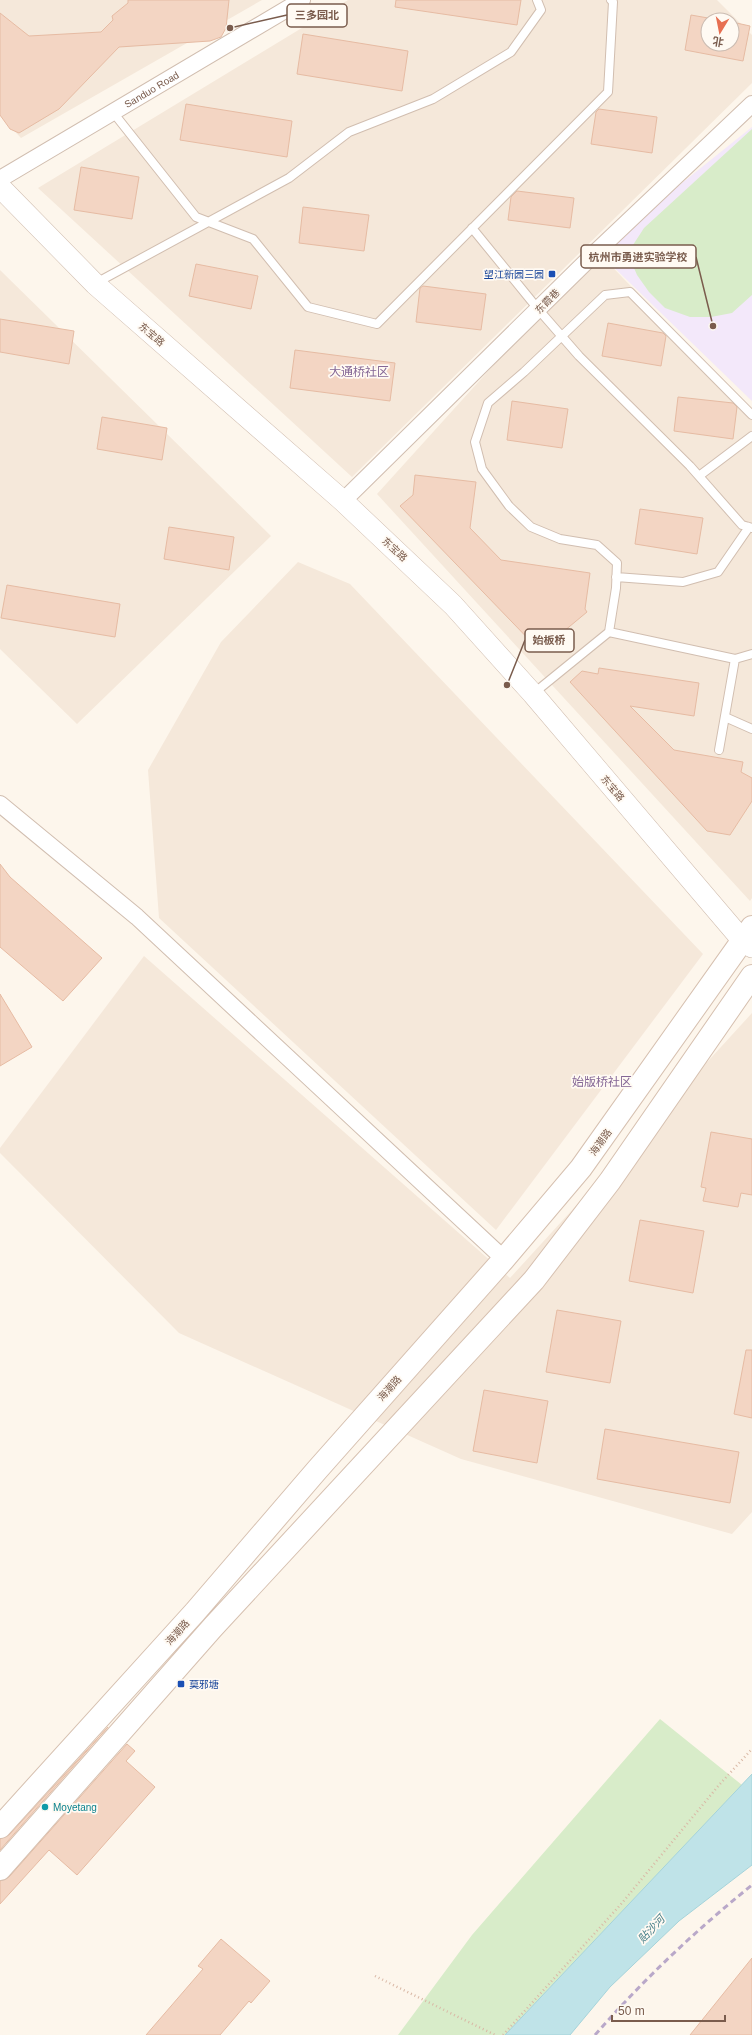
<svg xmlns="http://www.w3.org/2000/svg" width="752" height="2035" font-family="Arial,'Noto Sans SC',sans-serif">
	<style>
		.residential { fill: #f5e8da; fill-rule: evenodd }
		.education { fill: #f3e8fa }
		.green { fill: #d8ecc9 }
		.water { fill: #bfe3e8; stroke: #a5d3da }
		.building { fill: #f3d5c3; stroke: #e6bba3 }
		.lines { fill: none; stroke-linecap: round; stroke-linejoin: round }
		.service-casing { stroke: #d1beb0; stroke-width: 10 }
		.minor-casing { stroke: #d1beb0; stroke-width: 18 }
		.tertiary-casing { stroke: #d1beb0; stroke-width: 22 }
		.secondary-casing { stroke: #d6c0b0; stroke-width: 24 }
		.path { stroke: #d9b8a5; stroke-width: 2.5; stroke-dasharray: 1 3; stroke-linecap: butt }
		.service { stroke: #fff; stroke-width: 8 }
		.minor { stroke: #fff; stroke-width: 16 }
		.tertiary { stroke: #fff; stroke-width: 21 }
		.secondary { stroke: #fff; stroke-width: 22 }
		.rail { stroke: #b9a8c9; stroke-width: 3; stroke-dasharray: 6 4; stroke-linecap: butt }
		.transit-dot { fill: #1a4fb4; stroke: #fffaf3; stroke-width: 1.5 }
		.culture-dot { fill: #0f9aa8; stroke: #fffaf3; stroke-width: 1.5 }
		.labels { text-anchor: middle; stroke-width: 3.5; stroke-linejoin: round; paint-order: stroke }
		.street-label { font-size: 10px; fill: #7a5c4d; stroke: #fffaf3 }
		.transit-label { font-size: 10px; fill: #164399; stroke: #fffaf3; text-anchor: end }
		.culture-label { font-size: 10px; fill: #0d838f; stroke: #fffaf3; text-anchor: start }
		.water-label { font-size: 11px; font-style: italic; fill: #437c86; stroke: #fffaf3 }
		.quarter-label { font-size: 12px; fill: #846695; stroke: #fffaf3 }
		.leader { fill: none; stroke: #7a5c4d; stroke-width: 1.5 }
		.callout-dot { fill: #7a5c4d; stroke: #fffaf3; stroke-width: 1.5 }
		.callout { fill: #fffaf3; stroke: #7a5c4d; stroke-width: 1.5 }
		.callout-label { font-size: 11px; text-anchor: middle; font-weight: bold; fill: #7a5c4d }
	</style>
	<rect width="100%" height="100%" fill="#fdf6ec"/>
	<path class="residential" d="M0,0H262L21,138L0,116Z
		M348,0H717L752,35V83L352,477L38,188ZM708,20H732V44H708Z
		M597,251L752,412V898L750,901L377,494Z
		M0,270L271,536L77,724L0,649Z
		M298,562L350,584L703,954L496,1230L159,918L148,770L221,642Z
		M144,956L510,1278L752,1013V1512L732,1534L461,1459L179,1333L0,1153V1148Z"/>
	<path class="education" d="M752,127V401L597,251Z"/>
	<path class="green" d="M752,129V295L732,313L711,317H690L665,308L649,292L637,275L631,261L633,245L644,228Z
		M660,1719L742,1785L505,2035H398L472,1935Z"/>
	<path class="water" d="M752,1774V1865L679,1921L610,1987L570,2035H505Z"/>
	<path class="building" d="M128,0H229L226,28L221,37L210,41L119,47L59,109L19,133L10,129L0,115V13L29,36L101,32L113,20L112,16L128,3Z
		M396,0H521L517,25L395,7Z
		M691,15L708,18V44H732V22L750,26L743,61L685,50Z
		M303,34L408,51L402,91L297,74Z
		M186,104L292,121L287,157L180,140Z
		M599,109L657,117L652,153L591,144L596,112Z
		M81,167L139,177L132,219L74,210Z
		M517,191L574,198L570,228L508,220L511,197Z
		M303,207L369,215L364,251L299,243Z
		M196,264L258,276L251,309L189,296Z
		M423,286L486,294L481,330L416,322L420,288Z
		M0,319L74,331L69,364L0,352Z
		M608,323L663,333L666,336L661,366L602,356Z
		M295,350L395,363L390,401L290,388Z
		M678,397L733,403L737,407L733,439L674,431Z
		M512,401L568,409L562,448L507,440Z
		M102,417L167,428L162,460L97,449Z
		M415,475L476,482L470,528L501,560L590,573L585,609L587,612L540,651L400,506L413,495Z
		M640,509L703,518L697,554L635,544Z
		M169,527L234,537L229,570L164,559Z
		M7,585L120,604L115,637L1,618Z
		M599,668L699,683L694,716L630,706L674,750L743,762L741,772L752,778V801L730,835L707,831L570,682L582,671L598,674Z
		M0,864L10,877L102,958L63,1001L0,947Z
		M0,994L32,1047L0,1066Z
		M711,1132L752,1139V1195L741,1193L738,1207L703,1201L706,1188L701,1187Z
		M640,1220L704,1231L693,1293L629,1281Z
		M557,1310L621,1321L610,1383L546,1372Z
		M746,1350H752V1418L734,1414Z
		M484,1390L548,1401L537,1463L473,1451Z
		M605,1429L739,1452L730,1503L597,1479Z
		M108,1727L0,1850V1839L9,1835Z
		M127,1744L135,1751L126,1761L155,1787L77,1875L49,1850L0,1904V1881L9,1877Z
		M221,1939L270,1981L251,2003L249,2001L220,2035H146L203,1969L198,1966Z
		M752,1958V2035H690Z"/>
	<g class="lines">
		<g class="service-casing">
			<path id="service" d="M112,111L196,217L253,239L308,307L377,324L608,92L613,2L611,0
				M472,228L538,309L579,356L690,466L742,525L752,528
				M96,283L289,178L349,132L433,99L511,52L541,10L537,0
				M699,476L752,436
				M616,577L683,582L718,572L749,527
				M609,632L616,588L617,563L597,545L560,539L531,527L509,506L482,469L475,442L488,403L524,372L605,295L630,292L752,415
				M534,693L609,632L735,659L752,654
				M725,717L752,729
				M719,750L735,659"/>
		</g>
		<g class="minor-casing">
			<g id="minor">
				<path id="s1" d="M0,179L302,0"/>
				<path d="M343,501L597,251L752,104"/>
				<path d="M0,804L137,917L504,1259"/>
			</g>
		</g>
		<g class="tertiary-casing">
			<path id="tertiary" d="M0,187L95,284L343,501L453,605L533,694L743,941L752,947"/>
		</g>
		<g class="secondary-casing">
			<path id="secondary" d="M0,1827L195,1612L317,1470L504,1259L581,1168L752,927
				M0,1869L213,1627L534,1280L610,1181L752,976"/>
		</g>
		<path class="path" d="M375,1976L495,2035
			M503,2035L622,1903L719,1785L752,1749"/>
		<use href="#service" class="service"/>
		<use href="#minor" class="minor"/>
		<use href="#tertiary" class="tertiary"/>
		<use href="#secondary" class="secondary"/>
		<path class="rail" d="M595,2035C643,1980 695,1931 752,1885"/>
	</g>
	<g class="transit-dot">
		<rect x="548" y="270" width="8" height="8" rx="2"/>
		<rect x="177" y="1680" width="8" height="8" rx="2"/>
	</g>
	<circle class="culture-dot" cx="45" cy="1807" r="4"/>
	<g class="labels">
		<g class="street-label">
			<text dy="4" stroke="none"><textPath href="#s1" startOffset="176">Sanduo Road</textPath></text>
			<text transform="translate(547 301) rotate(-45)" y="4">东霞巷</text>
			<text transform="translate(152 334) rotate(41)" y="4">东宝路</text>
			<text transform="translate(395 549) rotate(43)" y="4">东宝路</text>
			<text transform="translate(613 788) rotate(50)" y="4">东宝路</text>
			<text transform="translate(600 1142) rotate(-54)" y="4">海潮路</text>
			<text transform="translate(389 1388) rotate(-48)" y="4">海潮路</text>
			<text transform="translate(177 1632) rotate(-48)" y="4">海潮路</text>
		</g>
		<g class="transit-label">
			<text x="544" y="278">望江新园三园</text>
			<text x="189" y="1688" text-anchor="start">莫邪塘</text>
		</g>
		<g class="culture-label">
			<text x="53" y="1811">Moyetang</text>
		</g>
		<g class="water-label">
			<text transform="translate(651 1929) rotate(-47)" y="4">贴沙河</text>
		</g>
		<g class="quarter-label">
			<text x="359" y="376">大通桥社区</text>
			<text x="602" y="1086">始版桥社区</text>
		</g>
	</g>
	<path class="leader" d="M230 28L287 15M713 326L696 257M507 685L525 640"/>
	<g class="callout-dot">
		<circle cx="230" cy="28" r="4"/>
		<circle cx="713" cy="326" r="4"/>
		<circle cx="507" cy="685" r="4"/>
	</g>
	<g class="callout">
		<rect x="287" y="4" width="60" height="23" rx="4"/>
		<rect x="581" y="245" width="115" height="23" rx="4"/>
		<rect x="525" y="629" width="49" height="23" rx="4"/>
	</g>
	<g class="callout-label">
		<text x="317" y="19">三多园北</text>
		<text x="638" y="261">杭州市勇进实验学校</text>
		<text x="549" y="644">始板桥</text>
	</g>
	<g transform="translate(720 32) rotate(190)"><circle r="19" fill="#fffaf3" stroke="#cabbb1"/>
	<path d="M0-3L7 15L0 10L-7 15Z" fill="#e76f51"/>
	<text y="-6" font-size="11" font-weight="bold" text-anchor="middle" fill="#7a5c4d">北</text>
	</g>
	<path d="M612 2015v6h113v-6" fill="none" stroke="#7a5c4d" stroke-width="2"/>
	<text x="618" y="2015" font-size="12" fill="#7a5c4d" stroke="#fffaf3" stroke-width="3" paint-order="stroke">50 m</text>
</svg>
